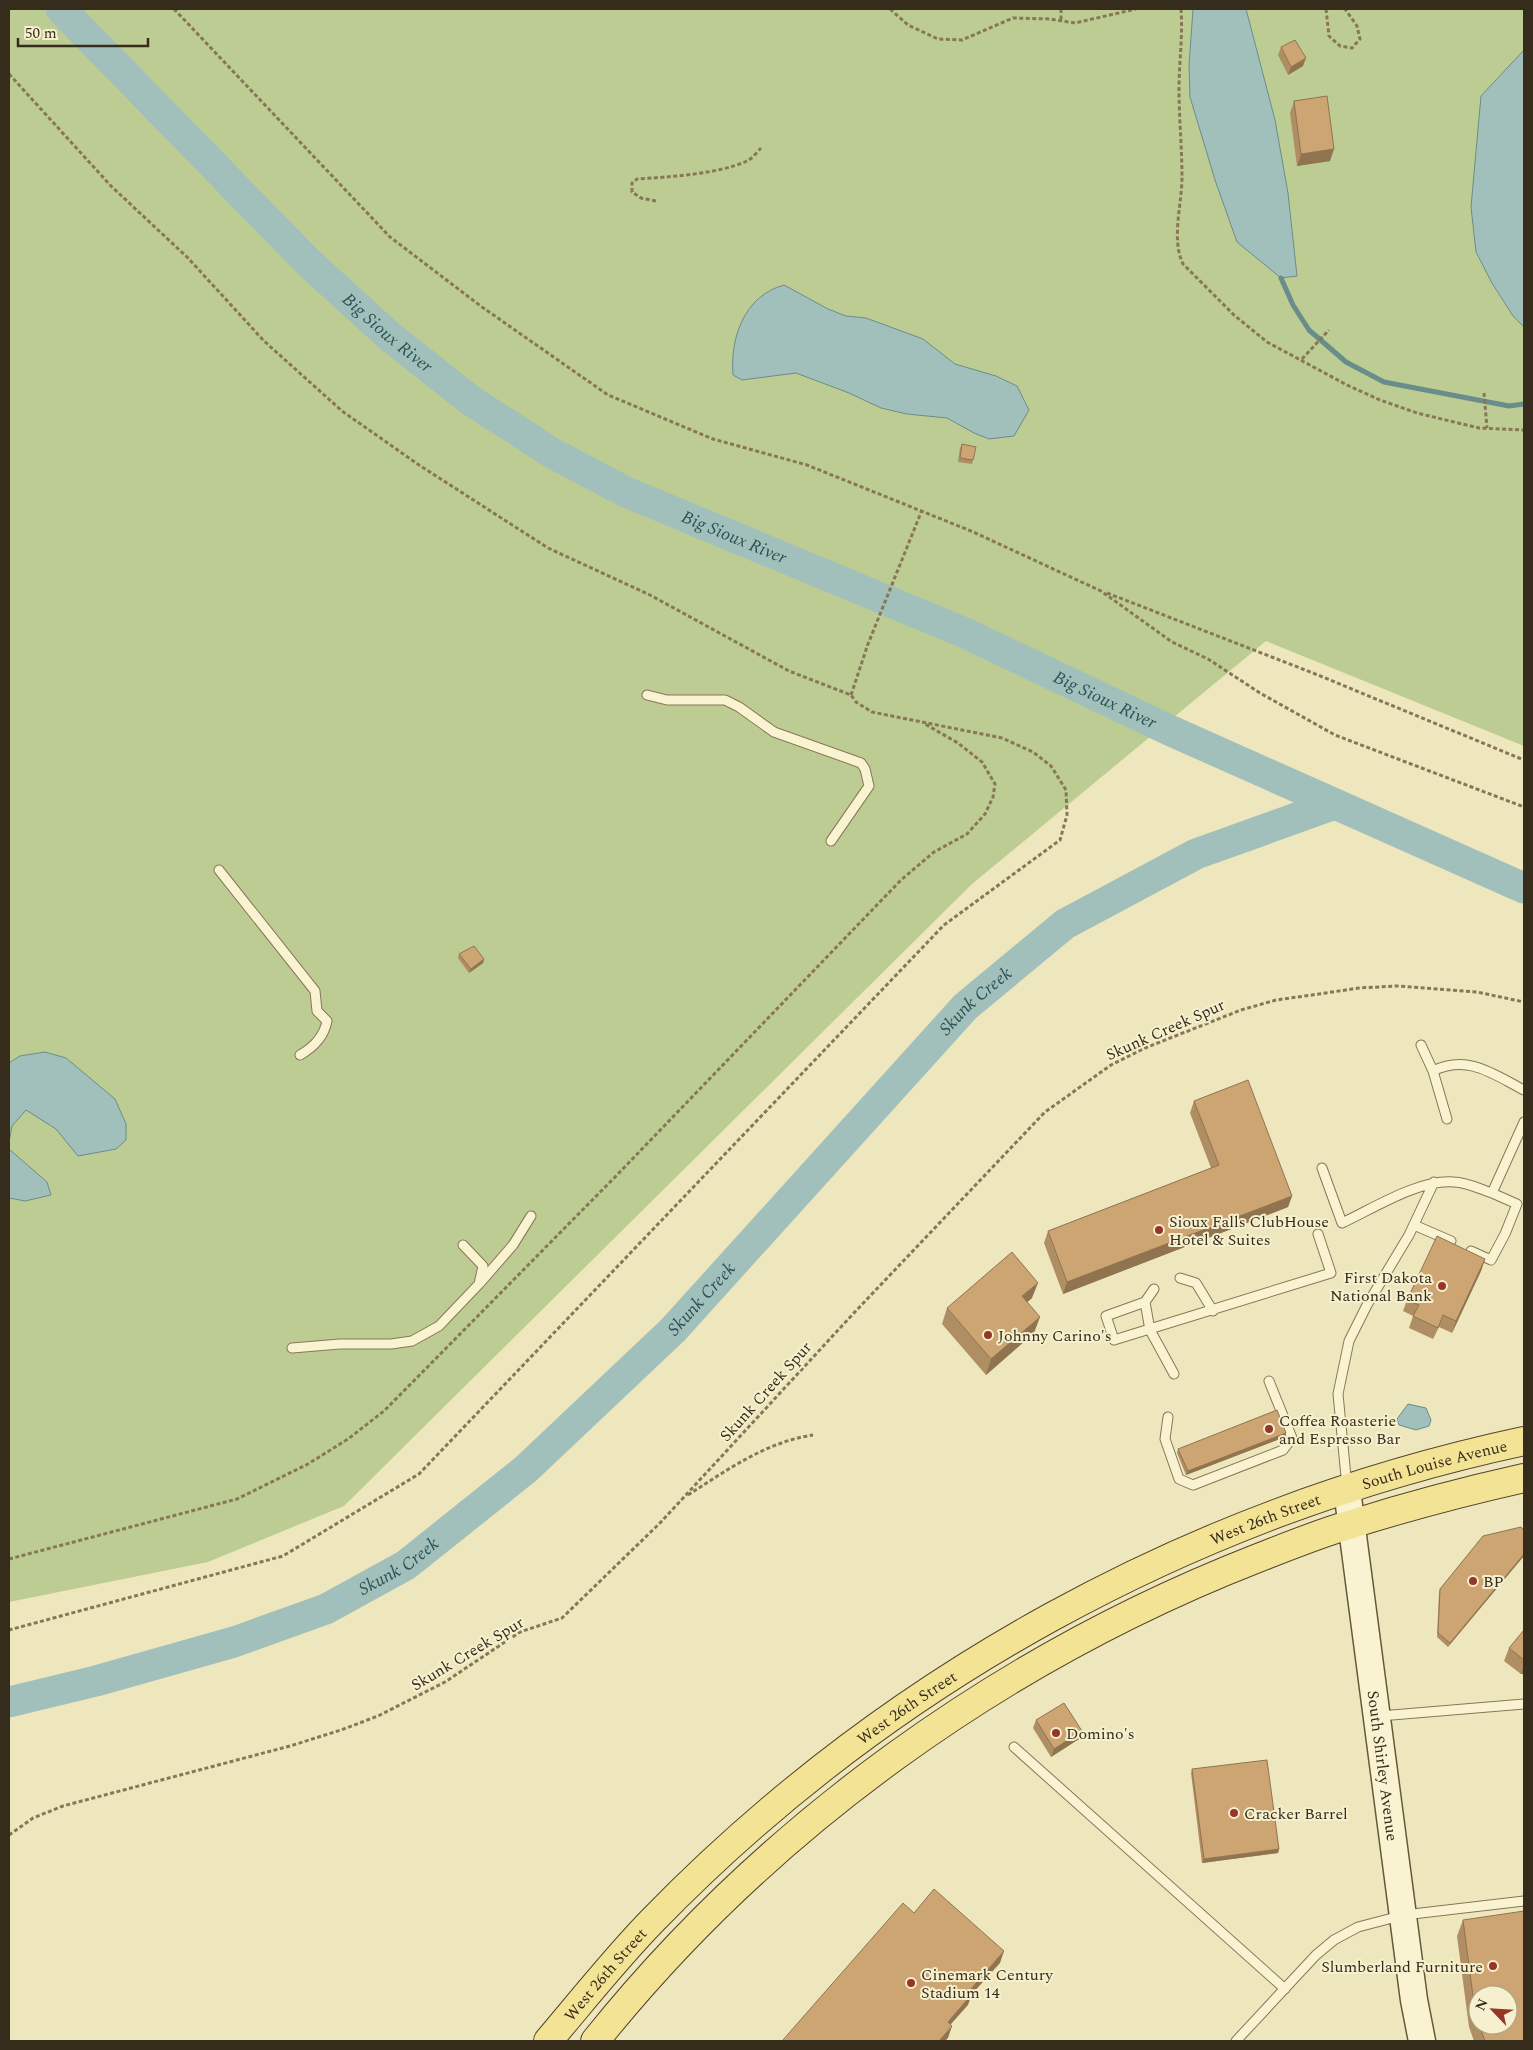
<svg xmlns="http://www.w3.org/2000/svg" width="1533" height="2050" font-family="Spectral,serif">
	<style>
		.green { fill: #bdcc92 }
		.water { fill: #a2c0bb; stroke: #698d8a }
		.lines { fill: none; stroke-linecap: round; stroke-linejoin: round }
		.stream { stroke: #698d8a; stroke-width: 5 }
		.river { stroke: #a2c0bb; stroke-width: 31 }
		.lane-casing { stroke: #877757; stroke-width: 11 }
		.secondary-casing { stroke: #68583a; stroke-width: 29 }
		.primary-casing { stroke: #54442b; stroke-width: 30 }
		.path { stroke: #877757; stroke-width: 3; stroke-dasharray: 4 2.5; stroke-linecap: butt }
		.lane { stroke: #f9f3d1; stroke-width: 9 }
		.secondary { stroke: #f9f3d1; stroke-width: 26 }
		.primary { stroke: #f3e395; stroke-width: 28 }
		.wall { fill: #b08e63; fill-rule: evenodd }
		.shaded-wall { fill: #907450 }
		.building { fill: #cda573; stroke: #907450 }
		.poi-dot { fill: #973526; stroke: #f6f0ce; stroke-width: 2 }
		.labels { text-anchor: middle; stroke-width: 4; stroke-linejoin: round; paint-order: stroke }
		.street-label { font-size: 16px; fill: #362c1c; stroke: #f6f0ce }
		.poi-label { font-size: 16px; fill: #362c1c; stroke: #f6f0ce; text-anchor: start }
		.water-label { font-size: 18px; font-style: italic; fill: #2b5356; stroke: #f6f0ce }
	</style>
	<rect width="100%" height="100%" fill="#eee7be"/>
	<path class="green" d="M9,9H1524V746L1266,641L972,884L344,1506L208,1562L9,1602Z"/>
	<path class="water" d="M1193,9H1246L1275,120L1288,193L1297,276L1281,278L1237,242L1215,180L1190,97L1189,65Z
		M1524,50V327L1513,316L1492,283L1476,252L1471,207L1481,96Z
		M784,285L828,309L846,316L866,318L923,339L955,364L996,376L1017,386L1029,410L1014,436L989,439L974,433L947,418L907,414L881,408L849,393L796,373L742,380L733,375C730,338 744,296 784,285Z
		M45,1052L66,1058L115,1099L126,1124V1140L116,1149L78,1156L56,1129L26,1110L12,1126L9,1142V1063L20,1056Z
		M9,1149L47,1182L51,1195L25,1201L9,1198Z
		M1408,1404L1426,1408L1431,1420L1429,1426L1416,1430L1399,1425L1397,1419Z"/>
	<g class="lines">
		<path class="stream" d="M1281,278L1293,305L1309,330L1346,362L1384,382L1509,406L1524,404"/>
		<g class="river">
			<path id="s1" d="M61,9L308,262L388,335L470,400L552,453L626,492L965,633L1169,730L1524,888"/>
			<path id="s2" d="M9,1702L96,1681L234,1642L326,1609L406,1565L526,1469L673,1330L965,1007L1065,924L1196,854L1335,804"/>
		</g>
		<g class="lane-casing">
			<path id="lane" d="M647,695L667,700H725L739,707L774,732L861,763L865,769L869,786L831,841
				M219,870L315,991L317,1011L327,1021C324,1037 314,1047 300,1055
				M1421,1045L1433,1071
				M1447,1119L1433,1071C1468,1054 1493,1074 1524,1090
				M1322,1168L1342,1223C1374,1208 1419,1179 1454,1182C1466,1182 1480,1189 1492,1193L1524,1122
				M1414,1225L1451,1241
				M1471,1251L1491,1260L1505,1234L1517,1204L1492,1193
				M1180,1278L1196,1283L1213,1311
				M480,1283L513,1245L531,1216
				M1154,1289L1145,1302L1150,1330L1174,1374
				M1145,1302L1106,1316L1114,1340L1331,1273L1318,1234
				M292,1348L340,1344H391L412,1341L439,1326L479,1284L483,1266L463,1245
				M1168,1417L1165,1439L1179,1479L1193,1485L1283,1450L1292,1438L1269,1381
				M1347,1487L1338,1394L1349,1341L1367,1305L1409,1235L1434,1182
				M1380,1716L1524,1704
				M1014,1747L1285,1989
				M1236,2041L1316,1955L1334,1940L1358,1927L1404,1915L1524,1901"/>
		</g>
		<g class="secondary-casing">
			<g id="secondary">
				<path id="s3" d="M1347,1490L1414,2000L1422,2041"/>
			</g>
		</g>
		<g class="primary-casing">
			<g id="primary">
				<path id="s4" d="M548,2041C582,2001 615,1959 652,1921C888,1678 1193,1512 1524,1441"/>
				<path d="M595,2041C767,1826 1002,1658 1258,1558C1289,1546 1320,1533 1352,1524C1409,1506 1466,1491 1524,1478"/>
			</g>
		</g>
		<path class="path" d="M174,9L390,237L482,307L608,395L713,439L807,465L971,531L1101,591L1172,642L1208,659L1260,693L1335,735L1524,807
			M890,9L908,25L938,39L962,40L1013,18L1050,19L1075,23L1136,9
			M1061,9V21
			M1181,9C1183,36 1179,62 1179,89C1179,118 1182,148 1182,177C1182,204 1171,239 1183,264L1234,315L1267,342L1347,385L1380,400L1417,413L1479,428L1524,430
			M1326,9L1329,36L1340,46L1352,48L1360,39L1357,26L1345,9
			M9,74L111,186L188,258L264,341L342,411L419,465L548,548L650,595L789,671L851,695L856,702L872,712L1002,738L1033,752L1051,766L1066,790L1067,815L1060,840L944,925L419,1474L283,1556L9,1630
			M656,201L641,198L632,192V183L637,179C668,177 719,174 747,161C752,159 757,152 761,148
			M1302,359L1329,330
			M1484,393L1487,428
			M1107,593L1313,673L1524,760
			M851,695L868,644L922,510
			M688,1495C727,1470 766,1442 813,1435
			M9,1559L237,1499L308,1464L348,1439L384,1411L616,1176L901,880L934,852L967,834L985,814L993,797L995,784L982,762L958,743L925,724
			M9,1835L33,1818L63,1806L290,1746L341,1730L378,1716L445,1682L520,1632L562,1618L660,1523L852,1315L1045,1112L1111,1065L1145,1048L1241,1010L1276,1000L1319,994L1359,988L1397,986L1477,992L1524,1002"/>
		<use href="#lane" class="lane"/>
		<use href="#secondary" class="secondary"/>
		<use href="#primary" class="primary"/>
	</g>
	<path class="wall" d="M1281,47L1303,66L1288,75L1278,55Z
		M1294,101L1330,161L1297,166L1290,113Z
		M962,444L973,460L972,464L958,462L960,448Z
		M459,954L484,959L483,963L469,973L458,958Z
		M1194,1101L1292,1196L1288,1207L1063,1294L1044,1243L1048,1231L1211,1168L1190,1113Z
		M1485,1259L1481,1271L1452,1333L1439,1327L1433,1339L1409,1328L1413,1316L1403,1311L1407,1300Z
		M1032,1298L1027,1302L1034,1333L986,1375L942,1324L947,1308Z
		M1286,1433L1285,1437L1186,1475L1177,1453L1178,1449Z
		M1521,1527L1448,1647L1437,1637L1439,1593L1440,1589Z
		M1524,1630V1674H1521L1504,1661L1509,1648Z
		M1036,1720L1082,1731L1079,1739L1051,1757L1033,1728Z
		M1192,1769L1279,1849L1278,1853L1202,1863L1191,1773Z
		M1463,1920L1524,2041H1474L1469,2027L1457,1936ZM1478,1995L1508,2025H1478Z"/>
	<path class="shaded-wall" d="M1306,58L1303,66L1288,75L1291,67Z
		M1334,149L1330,161L1297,166L1301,154Z
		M484,959L483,963L469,973L471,969Z
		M1292,1196L1288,1207L1063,1294L1067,1282Z
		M1485,1259L1481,1271L1452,1333L1456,1321Z
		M1038,1283L1032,1298L1016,1312L1022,1296Z
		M1040,1317L1034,1333L986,1375L991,1359Z
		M1286,1433L1285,1437L1186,1475L1188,1471Z
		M1524,1554V1556L1448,1647L1450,1643Z
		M1524,1666V1674H1521Z
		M1082,1731L1079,1739L1051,1757L1054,1749Z
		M1279,1849L1278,1853L1202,1863L1204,1859Z
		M1004,1951L1000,1963L972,1994L968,2005L943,2033L948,2022L970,1990Z
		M952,2026L948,2038L945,2041H939Z"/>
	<path class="building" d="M1295,40L1306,58L1291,67L1281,47Z
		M1327,96L1334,149L1301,154L1294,101Z
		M962,444L976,447L973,460L960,458Z
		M474,946L484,959L471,969L459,954Z
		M1248,1080L1292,1196L1067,1282L1048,1231L1219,1165L1194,1101Z
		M1437,1236L1485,1259L1456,1321L1443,1315L1438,1328L1413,1316L1419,1305L1407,1300Z
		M1012,1252L1038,1283L1022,1296L1040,1317L991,1359L947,1308Z
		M1277,1410L1286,1433L1188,1471L1178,1449Z
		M1521,1527L1524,1530V1554L1450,1643L1438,1633L1440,1589L1483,1536Z
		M1524,1630V1660L1509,1648Z
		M1064,1703L1082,1731L1054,1749L1036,1720Z
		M1267,1760L1279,1849L1204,1859L1192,1769Z
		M934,1889L1004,1951L970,1990L973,1993L948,2022L952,2026L939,2041H782L903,1903L914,1913Z
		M1524,1911V2041H1485L1479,2025H1508V1995H1478V2022L1475,2011L1463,1920Z"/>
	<g class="poi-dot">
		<circle cx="1159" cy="1230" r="5"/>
		<circle cx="1442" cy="1286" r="5"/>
		<circle cx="988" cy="1335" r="5"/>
		<circle cx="1269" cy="1429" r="5"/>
		<circle cx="1473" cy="1581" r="5"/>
		<circle cx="1056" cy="1733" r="5"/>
		<circle cx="1234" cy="1813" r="5"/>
		<circle cx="1493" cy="1966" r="5"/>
		<circle cx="911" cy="1983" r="5"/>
	</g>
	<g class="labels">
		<g class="street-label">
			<text transform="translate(1165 1029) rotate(-24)" y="6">Skunk Creek Spur</text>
			<text transform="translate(765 1391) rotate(-48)" y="6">Skunk Creek Spur</text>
			<text dy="6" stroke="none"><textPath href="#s4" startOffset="1076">South Louise Avenue</textPath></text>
			<text dy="6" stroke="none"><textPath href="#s4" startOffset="898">West 26th Street</textPath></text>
			<text transform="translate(467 1653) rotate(-31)" y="6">Skunk Creek Spur</text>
			<text dy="6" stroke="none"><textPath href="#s4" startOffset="492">West 26th Street</textPath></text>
			<text dy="6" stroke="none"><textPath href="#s3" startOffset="278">South Shirley Avenue</textPath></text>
			<text dy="6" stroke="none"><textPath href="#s4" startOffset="88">West 26th Street</textPath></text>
		</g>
		<g class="poi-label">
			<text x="1169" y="1227">Sioux Falls ClubHouse<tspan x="1169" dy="18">Hotel &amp; Suites</tspan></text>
			<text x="1432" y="1283" text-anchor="end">First Dakota<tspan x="1432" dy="18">National Bank</tspan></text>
			<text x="998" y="1341">Johnny Carino's</text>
			<text x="1279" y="1426">Coffea Roasterie<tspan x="1279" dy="18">and Espresso Bar</tspan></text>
			<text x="1483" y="1587">BP</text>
			<text x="1066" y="1739">Domino's</text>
			<text x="1244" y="1819">Cracker Barrel</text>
			<text x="1483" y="1972" text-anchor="end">Slumberland Furniture</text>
			<text x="921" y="1980">Cinemark Century<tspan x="921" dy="18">Stadium 14</tspan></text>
		</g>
		<g class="water-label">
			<text dy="6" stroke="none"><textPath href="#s1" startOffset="460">Big Sioux River</textPath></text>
			<text dy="6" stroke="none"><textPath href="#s1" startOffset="865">Big Sioux River</textPath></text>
			<text dy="6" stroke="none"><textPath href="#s1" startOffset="1270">Big Sioux River</textPath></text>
			<text dy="6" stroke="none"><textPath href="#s2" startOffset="1225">Skunk Creek</textPath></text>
			<text dy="6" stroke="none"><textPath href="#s2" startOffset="820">Skunk Creek</textPath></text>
			<text dy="6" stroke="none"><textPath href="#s2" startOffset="415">Skunk Creek</textPath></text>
		</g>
	</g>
	<rect width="1533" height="2050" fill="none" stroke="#362c1c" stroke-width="20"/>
	<g transform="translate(1493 2010) rotate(295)"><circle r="24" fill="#f6f0ce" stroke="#a9a287"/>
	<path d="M0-4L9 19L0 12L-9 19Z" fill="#973526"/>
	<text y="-8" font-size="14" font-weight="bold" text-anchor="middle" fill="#362c1c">N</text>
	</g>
	<path d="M18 38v8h130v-8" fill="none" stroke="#362c1c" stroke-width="2.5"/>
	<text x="25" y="38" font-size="15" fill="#362c1c" stroke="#f6f0ce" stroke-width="4" paint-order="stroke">50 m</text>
</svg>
